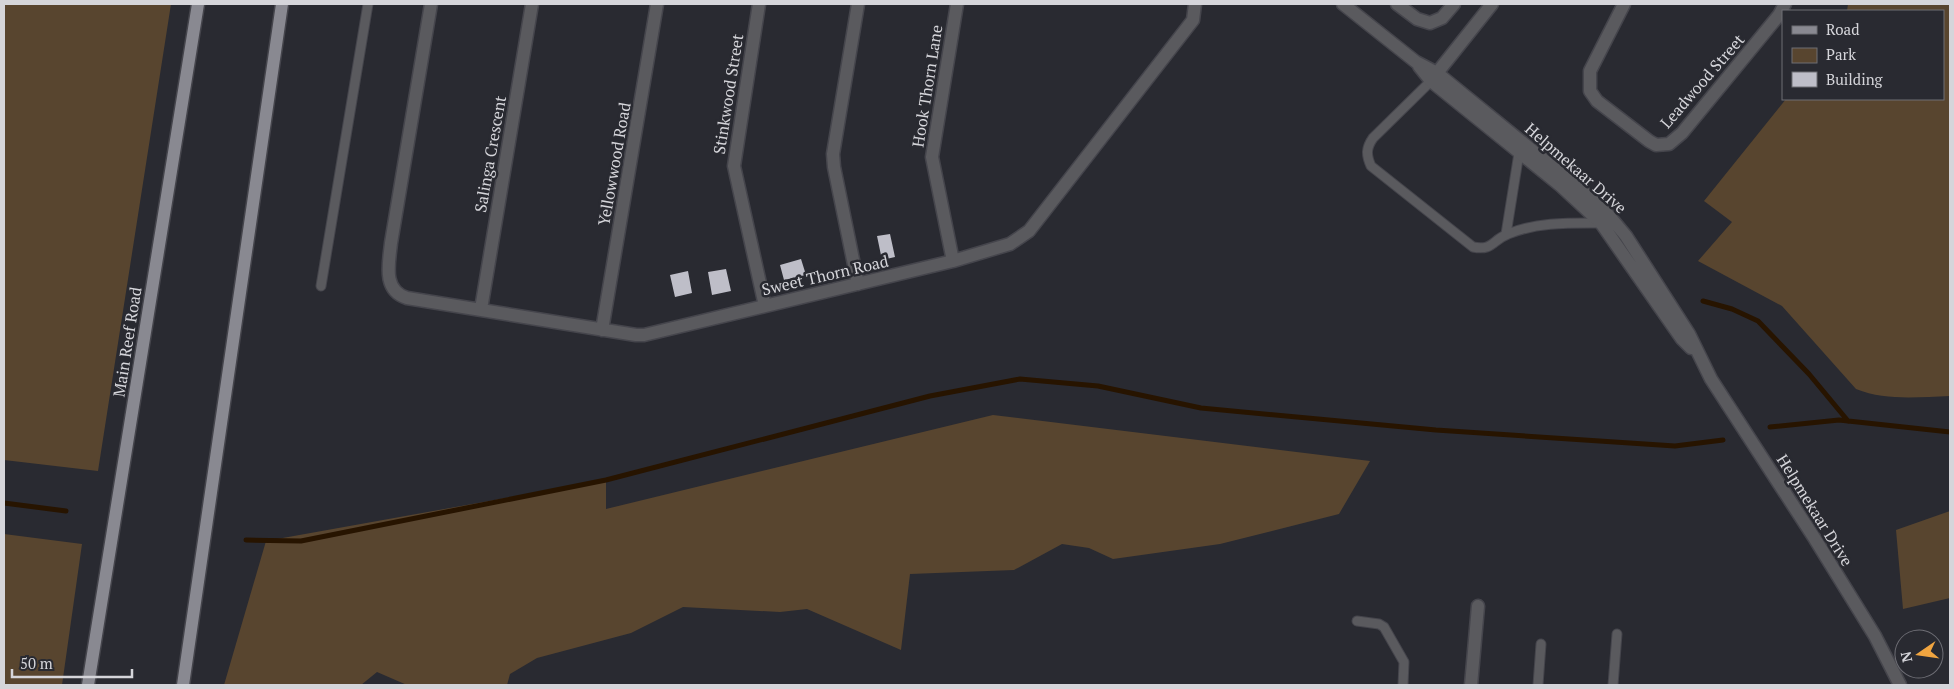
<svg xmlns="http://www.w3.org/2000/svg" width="1954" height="689" font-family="'PT Serif',serif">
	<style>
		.green { fill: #58452f }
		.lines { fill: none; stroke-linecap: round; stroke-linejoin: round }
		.stream { stroke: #271400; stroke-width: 5 }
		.building { fill: #bebec8 }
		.service-casing { stroke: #45454c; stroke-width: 11 }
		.minor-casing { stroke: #45454c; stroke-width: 15 }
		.tertiary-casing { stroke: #45454c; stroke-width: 15 }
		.primary-casing { stroke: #45454c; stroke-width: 15 }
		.service { stroke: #5a5a5e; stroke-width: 9 }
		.minor { stroke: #5a5a5e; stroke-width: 12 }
		.tertiary { stroke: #5a5a5e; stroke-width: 12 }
		.primary { stroke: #898991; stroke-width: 12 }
		.labels { text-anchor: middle; stroke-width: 5; stroke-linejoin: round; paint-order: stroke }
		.street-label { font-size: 16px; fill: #d5d5da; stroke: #292a31 }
	</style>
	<rect width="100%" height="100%" fill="#292a31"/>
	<path class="green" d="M4,4H171L98,471L4,460Z
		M1848,4H1950V396C1918,397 1886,401 1856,389L1782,306L1698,261L1732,222L1704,201L1786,99H1943V11H1847Z
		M993,415L1370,461L1339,514L1220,544L1113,559L1089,548L1062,544L1014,570L910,574L901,650L807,609L780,612L683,607L631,633L537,658L510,674L507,685H407L377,672L361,685H224L266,541L606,480V509Z
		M1950,511V598L1903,609L1896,530Z
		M4,534L82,544L62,685H4Z"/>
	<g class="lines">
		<path class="stream" d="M1703,301L1732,309L1758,321L1809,374L1848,421
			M1770,427L1839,420L1950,432
			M4,503L66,511
			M246,540L301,541L606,480L930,396L1020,379L1098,386L1201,408L1436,430L1675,446L1723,440"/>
	</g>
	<path class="building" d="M890,234L895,257L882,260L877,236Z
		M801,259L806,275L784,280L780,265Z
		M726,269L731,291L712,295L708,272Z
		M688,271L692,293L675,297L670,275Z"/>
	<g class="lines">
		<g class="service-casing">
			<path id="service" d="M1431,81L1373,138C1366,148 1366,155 1371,166L1473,247C1493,251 1492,240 1508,234C1537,222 1570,223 1601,223
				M1506,234L1519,153
				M321,286L368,4
				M1357,621L1379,624L1384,627L1404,662L1403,685
				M1538,685L1541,644
				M1613,685L1617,634"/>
		</g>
		<g class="minor-casing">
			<path id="minor" d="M431,4L391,243C389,263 382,290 407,298L636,335H644L953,261L1010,244L1029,231L1193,20L1195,4
				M759,4L734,166L765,306
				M858,4L833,154L834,167L858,284
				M1397,4L1417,19L1430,23L1442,18L1454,4
				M1624,4L1590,71V91L1597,101L1649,141L1656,145L1669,144L1682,133L1779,15L1785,4
				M953,261L932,157L957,4
				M481,309L532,4
				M602,330L657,4
				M1471,685L1478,606"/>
		</g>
		<g class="tertiary-casing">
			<path id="tertiary" d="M1343,4L1416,62L1437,73L1587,195L1606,212L1626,236L1689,334L1711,379L1815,539L1875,636L1900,685
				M1419,66L1431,81L1561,186L1601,223L1682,339L1691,348
				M1433,78L1492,4"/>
		</g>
		<g class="primary-casing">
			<path id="primary" d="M88,685L198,4
				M183,685L282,4"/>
		</g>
		<use href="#service" class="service"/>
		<use href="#minor" class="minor"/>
		<use href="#tertiary" class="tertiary"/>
		<use href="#primary" class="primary"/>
	</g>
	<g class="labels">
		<g class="street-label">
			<text transform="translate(1702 81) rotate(-49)" y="6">Leadwood Street</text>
			<text transform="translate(927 86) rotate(-81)" y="6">Hook Thorn Lane</text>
			<text transform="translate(728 94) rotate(-81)" y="6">Stinkwood Street</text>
			<text transform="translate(490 154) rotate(-80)" y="6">Salinga Crescent</text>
			<text transform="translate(614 164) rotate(-80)" y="6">Yellowwood Road</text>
			<text transform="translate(1576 168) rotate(41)" y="6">Helpmekaar Drive</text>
			<text transform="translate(825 275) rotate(-13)" y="6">Sweet Thorn Road</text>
			<text transform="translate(127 342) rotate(-81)" y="6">Main Reef Road</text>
			<text transform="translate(1815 510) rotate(58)" y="6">Helpmekaar Drive</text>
		</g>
	</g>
	<rect width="1954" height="689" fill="none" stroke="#d5d5da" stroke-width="10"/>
	<rect x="1782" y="10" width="162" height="90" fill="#292a31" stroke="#6e6e75"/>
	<rect x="1792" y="26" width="25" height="8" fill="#898991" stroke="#6e6e75"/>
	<text x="1826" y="35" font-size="15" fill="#d5d5da">Road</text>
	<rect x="1792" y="48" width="25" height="15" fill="#58452f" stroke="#6e6e75"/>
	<text x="1826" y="60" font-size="15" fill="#d5d5da">Park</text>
	<rect x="1792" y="72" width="25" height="15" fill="#bebec8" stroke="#6e6e75"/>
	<text x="1826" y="85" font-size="15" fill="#d5d5da">Building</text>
	<g transform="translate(1919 654) rotate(257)"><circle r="24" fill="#292a31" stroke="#6e6e75"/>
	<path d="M0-4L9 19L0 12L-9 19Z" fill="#f1a540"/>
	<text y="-8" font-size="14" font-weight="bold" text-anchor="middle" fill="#d5d5da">N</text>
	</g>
	<path d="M12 669v8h120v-8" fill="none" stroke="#d5d5da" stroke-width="2.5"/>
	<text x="20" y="669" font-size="15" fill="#d5d5da" stroke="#292a31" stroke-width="4" paint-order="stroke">50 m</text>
</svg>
